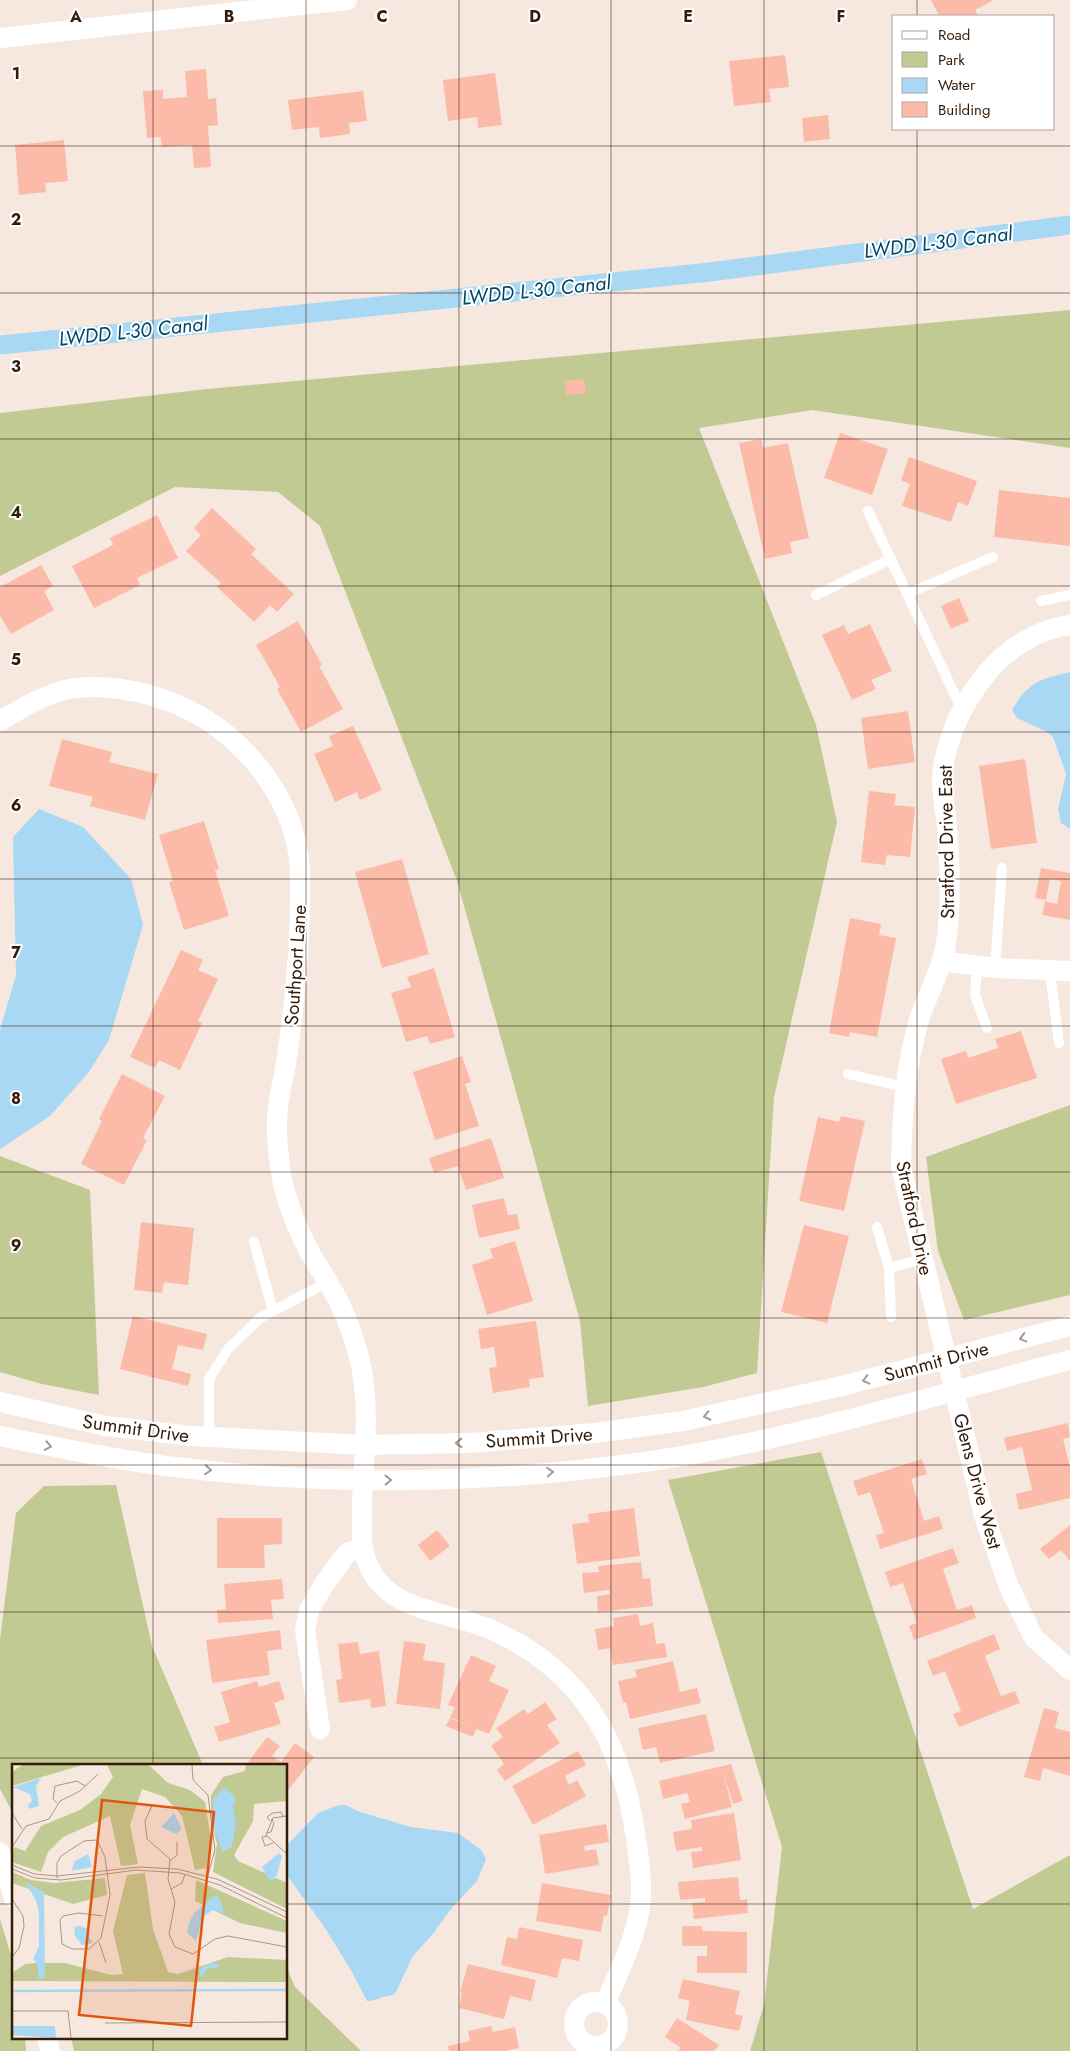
<svg xmlns="http://www.w3.org/2000/svg" width="1070" height="2051" font-family="Jost,sans-serif">
	<style>
		.green { fill: #c1ca93 }
		.water { fill: #a9d8f5 }
		.lines { fill: none; stroke-linecap: round; stroke-linejoin: round }
		.canal { stroke: #a9d8f5; stroke-width: 19 }
		.building { fill: #fcbba9 }
		.service { stroke: #fff; stroke-width: 10 }
		.minor { stroke: #fff; stroke-width: 20 }
		.oneway { stroke: #a49990 }
		.grid { fill: none; stroke: #351c09; stroke-width: 1; stroke-opacity: 0.55 }
		.labels { text-anchor: middle; stroke-width: 4; stroke-linejoin: round; paint-order: stroke }
		.street-label { font-size: 19px; fill: #351c09; stroke: #fff }
		.water-label { font-size: 20px; font-style: italic; fill: #004867; stroke: #fff }
		.inset-river { fill: none; stroke: #a9d8f5; stroke-width: 2.5 }
		.inset-road { fill: none; stroke: #a99689; stroke-width: 1 }
		.view { fill: #df560c; fill-opacity: 0.15; stroke: #df560c; stroke-width: 2.5 }
		.inset-edge { fill: none; stroke: #351c09; stroke-width: 2.5 }
		.grid-label { font-size: 16px; text-anchor: middle; font-weight: bold; fill: #351c09; stroke: #fff; stroke-width: 4; stroke-linejoin: round; paint-order: stroke }
	</style>
	<rect width="100%" height="100%" fill="#f6e8de"/>
	<path class="green" d="M1070,310V448L812,410L699,428L816,725L837,822L774,1097L757,1373L703,1387L588,1406L580,1321L457,881L320,526L278,492L175,487L0,576V413L207,389Z
		M1070,1105V1295L964,1320L938,1251L926,1157Z
		M0,1156L90,1190L99,1395L42,1384L0,1372Z
		M821,1452L973,1909L1070,1855V2051H750L764,2005L782,1847L668,1480Z
		M116,1485L152,1646L203,1765H14V1815L0,1789V1639L16,1513L44,1486Z
		M0,1919L14,1965V2037H25L26,2051H0Z
		M286,1965L295,1987L361,2051H74L71,2037H286Z"/>
	<path class="water" d="M1070,672V829L1061,823L1058,809L1066,774L1053,737L1045,731L1017,718L1012,710C1028,682 1040,679 1070,672Z
		M39,809L83,827L131,879L143,925L109,1040L89,1072L50,1116L0,1149V1030L16,975L13,837Z
		M339,1805H346L357,1811L411,1827L458,1833L481,1850L486,1859L477,1881L451,1909L432,1935L413,1956L396,1992L393,1995C383,1996 376,2001 367,2001L352,1972L325,1928L286,1874V1848L288,1844L318,1813Z"/>
	<g class="lines">
		<path class="canal" d="M0,345L710,272L1070,225"/>
	</g>
	<path class="building" d="M931,0H994L975,10L978,16H939Z
		M785,55L789,87L769,89L771,102L734,106L729,61Z
		M206,69L208,99L216,98L218,125L208,126L211,167L194,168L192,145L162,147L161,137L147,138L143,91L163,90V99L187,97L185,71Z
		M495,73L502,125L478,128L477,117L448,121L443,80Z
		M363,91L367,121L349,123L350,134L320,138L319,127L292,130L288,100Z
		M828,115L830,139L804,142L802,118Z
		M64,140L68,181L45,183L46,192L19,195L15,145Z
		M584,379L586,393L566,395L565,381Z
		M840,433L888,449L872,495L824,478Z
		M761,439L763,448L788,443L809,538L790,542L792,553L765,559L739,443Z
		M909,457L977,481L968,506L958,502L951,522L902,506L910,484L901,480Z
		M999,490L1070,498V546L994,537Z
		M212,508L256,549L251,554L294,594L277,612L270,605L254,622L217,587L221,583L186,551L201,535L194,528Z
		M157,515L178,558L137,578L140,585L94,608L72,566L113,545L110,538Z
		M41,565L53,586L44,591L54,610L11,634L0,616V587Z
		M959,598L969,621L951,629L941,606Z
		M298,621L322,665L319,666L343,709L301,732L277,689L280,687L256,645Z
		M870,624L892,671L871,680L876,689L852,700L822,635L844,625L848,634Z
		M908,711L915,762L868,769L861,718Z
		M353,726L382,790L360,800L357,792L335,802L314,754L333,746L329,736Z
		M62,739L112,752L109,762L158,774L145,820L90,806L93,797L49,786Z
		M1025,759L1037,843L991,849L979,766Z
		M869,791L896,794L894,805L915,807L910,857L887,855L885,865L861,862Z
		M204,821L219,869L215,870L229,916L184,930L169,882L173,881L159,835Z
		M402,859L429,954L382,968L355,872Z
		M1041,868L1070,873V920L1042,915L1045,901L1057,904L1061,881L1050,879L1046,900L1035,898Z
		M850,918L881,924L879,935L896,938L877,1037L850,1032L849,1037L829,1033Z
		M181,950L203,960L198,970L218,979L198,1021L202,1023L180,1070L159,1060L155,1068L130,1057Z
		M434,968L455,1037L430,1044L427,1036L406,1042L391,993L411,987L407,977Z
		M1021,1031L1037,1078L956,1104L941,1059L966,1051L968,1058L998,1048L995,1039Z
		M462,1056L471,1082L465,1084L479,1126L435,1140L413,1072Z
		M122,1074L165,1096L143,1138L147,1140L124,1185L81,1164L102,1121L99,1119Z
		M841,1116L865,1121L844,1211L799,1201L818,1117L839,1122Z
		M491,1138L504,1178L466,1190L458,1166L434,1173L429,1158Z
		M504,1198L508,1215L517,1214L520,1229L479,1238L472,1205Z
		M141,1222L194,1228L188,1285L164,1282L162,1293L134,1290Z
		M804,1225L849,1236L827,1323L781,1312Z
		M515,1241L533,1301L487,1315L472,1265L493,1258L490,1249Z
		M133,1316L207,1334L203,1350L178,1345L172,1369L191,1374L188,1386L120,1369Z
		M536,1321L544,1377L529,1379L530,1387L493,1393L489,1368L497,1367L494,1347L481,1349L478,1329Z
		M1068,1423L1070,1437L1063,1439L1070,1467V1498L1019,1510L1016,1494L1032,1490L1022,1447L1007,1451L1004,1438Z
		M922,1459L927,1474L911,1479L924,1521L939,1516L943,1529L880,1549L876,1535L884,1533L870,1492L858,1496L853,1481Z
		M634,1508L640,1556L577,1564L572,1524L589,1522L588,1514Z
		M217,1518H282V1544L264,1545L265,1568H217Z
		M1070,1525V1561L1061,1550L1049,1559L1040,1549Z
		M437,1530L450,1546L430,1561L418,1545Z
		M953,1548L959,1563L943,1569L957,1610L972,1605L976,1618L914,1640L909,1626L917,1623L903,1583L890,1587L885,1572Z
		M641,1562L643,1579L650,1578L653,1606L598,1612L597,1596L610,1594L609,1590L584,1593L582,1573L599,1572L598,1566Z
		M282,1579L284,1599L271,1600L273,1619L218,1623L217,1610L226,1609L224,1584Z
		M638,1614L640,1626L653,1623L656,1644L665,1643L667,1657L613,1665L610,1648L598,1650L595,1629L614,1626L613,1618Z
		M280,1630L282,1649L267,1651L270,1675L212,1683L206,1640Z
		M994,1634L1000,1649L985,1656L1001,1696L1015,1691L1020,1703L959,1727L953,1714L961,1711L945,1671L933,1676L927,1661Z
		M404,1641L426,1644L423,1660L445,1663L440,1709L396,1704Z
		M358,1642L360,1654L379,1651L386,1706L371,1708L370,1699L339,1703L336,1680L342,1679L338,1644Z
		M471,1655L496,1666L489,1681L509,1690L489,1734L476,1729L473,1737L446,1726L450,1718L472,1727L450,1717L455,1707L448,1705Z
		M673,1661L680,1692L697,1688L701,1703L630,1719L626,1702L623,1703L618,1681L637,1677L635,1670Z
		M257,1681L259,1687L279,1681L285,1699L274,1703L281,1724L219,1742L214,1727L230,1722L221,1692Z
		M545,1702L557,1719L547,1725L560,1743L505,1781L497,1770L504,1764L491,1746L503,1737L496,1728L524,1709L528,1714Z
		M1044,1708L1059,1712L1055,1728L1070,1732V1776L1043,1768L1040,1781L1024,1777Z
		M706,1714L715,1751L660,1763L656,1747L643,1750L638,1728Z
		M267,1737L280,1746L272,1756L281,1762L295,1743L314,1757L286,1793V1765H246Z
		M578,1751L586,1765L565,1776L569,1785L577,1780L586,1796L533,1825L512,1786Z
		M731,1764L743,1801L733,1804L723,1772L732,1807L685,1819L681,1804L690,1802L687,1793L663,1799L659,1781Z
		M734,1813L741,1860L693,1868L691,1852L702,1851V1847L676,1851L673,1832L692,1829L691,1820Z
		M606,1824L609,1842L584,1846L585,1851L596,1849L599,1865L545,1874L539,1835Z
		M738,1877L740,1900L747,1899L748,1913L694,1919L692,1903L705,1902V1898L680,1900L678,1882Z
		M542,1883L611,1895L607,1916L604,1915L601,1932L536,1921Z
		M682,1926H702V1931L747,1932V1973H697V1956H707V1946H682Z
		M519,1927L583,1940L579,1961L562,1958L557,1978L501,1965L507,1937L517,1939Z
		M468,1964L536,1980L531,2001L510,1996L504,2019L459,2008L462,1993L460,1992Z
		M683,1979L740,1991L735,2014L743,2016L739,2031L686,2020L690,2001L678,1998Z
		M677,2018L719,2045L714,2051H678L681,2048L665,2037Z
		M491,2026L493,2032L515,2027L519,2048L506,2051H449L448,2046L470,2041L468,2031Z"/>
	<g class="lines">
		<path class="service" d="M868,511L962,710
			M907,594L993,557
			M816,595L891,559
			M1041,601L1070,595
			M977,966L975,995L987,1028
			M995,968L1002,868
			M1050,971L1059,1043
			M848,1074L905,1087
			M877,1227L889,1268
			M254,1242L273,1311
			M891,1317L889,1268L922,1259
			M209,1437V1379L228,1349L260,1318L328,1282"/>
		<path class="minor" d="M0,38L347,0
			M1070,625C1038,629 1008,648 987,673C962,703 947,736 942,775C941,793 946,811 947,828C950,868 952,910 945,949C941,971 926,998 919,1020C905,1068 902,1117 901,1166L984,1516L1010,1589L1034,1638L1070,1670
			M0,721C19,710 40,697 61,691C97,681 145,691 178,705C237,730 287,788 298,852C301,865 300,880 300,894C300,949 295,1002 287,1056C285,1073 280,1090 278,1107C276,1123 277,1142 279,1158C282,1189 293,1220 307,1247C313,1260 322,1271 329,1284C345,1311 356,1340 362,1371C370,1416 363,1463 362,1508C362,1525 360,1543 366,1559C384,1614 449,1610 494,1631C584,1672 623,1744 636,1839C639,1862 643,1884 640,1907C635,1941 618,1973 605,2004
			M941,961L995,968L1070,971
			M0,1402L106,1426L191,1436L364,1445L470,1443L595,1433L683,1421L842,1386L1070,1326
			M0,1436C55,1447 111,1459 167,1466C327,1487 491,1484 651,1461C793,1440 931,1396 1070,1360
			M320,1729L305,1630L309,1610L325,1583L347,1553L363,1547
			M0,1853L14,1898
			M574 2024a22 22 0 1 1 44 0a22 22 0 1 1-44 0Z
			M47,2037L50,2051"/>
	</g>
	<defs><path id="oneway-chevron" d="M-2-3.5L2.5 0L-2 3.5" fill="none" stroke-width="1.6" stroke-linecap="round" stroke-linejoin="round" transform="scale(1.25)"/></defs>
	<g class="oneway">
		<use href="#oneway-chevron" transform="translate(1023 1338) rotate(165)"/>
		<use href="#oneway-chevron" transform="translate(866 1380) rotate(166)"/>
		<use href="#oneway-chevron" transform="translate(707 1416) rotate(168)"/>
		<use href="#oneway-chevron" transform="translate(459 1443) rotate(178)"/>
		<use href="#oneway-chevron" transform="translate(48 1446) rotate(11)"/>
		<use href="#oneway-chevron" transform="translate(208 1470) rotate(5)"/>
		<use href="#oneway-chevron" transform="translate(550 1472) rotate(-5)"/>
		<use href="#oneway-chevron" transform="translate(388 1480) rotate(-1)"/>
	</g>
	<path class="grid" d="M153,0V1765M306,0V2051M459,0V2051M611,0V2051M764,0V2051M917,0V16M917,129V2051M0,146H1070M0,293H1070M0,439H1070M0,586H1070M0,732H1070M0,879H1070M0,1026H1070M0,1172H1070M0,1318H1070M0,1465H1070M0,1612H1070M0,1758H1070M0,1904H14M286,1904H1070M153,2037V2051"/>
	<g class="labels">
		<g class="street-label">
			<text transform="translate(946 842) rotate(-91)" y="7">Stratford Drive East</text>
			<text transform="translate(295 965) rotate(-86)" y="7">Southport Lane</text>
			<text transform="translate(915 1218) rotate(78)" y="7">Stratford Drive</text>
			<text transform="translate(936 1361) rotate(-15)" y="7">Summit Drive</text>
			<text transform="translate(136 1428) rotate(8)" y="7">Summit Drive</text>
			<text transform="translate(539 1437) rotate(-4)" y="7">Summit Drive</text>
			<text transform="translate(978 1481) rotate(75)" y="7">Glens Drive West</text>
		</g>
		<g class="water-label">
			<text transform="translate(938 242) rotate(-7)" y="7">LWDD L-30 Canal</text>
			<text transform="translate(536 290) rotate(-6)" y="7">LWDD L-30 Canal</text>
			<text transform="translate(133 331) rotate(-6)" y="7">LWDD L-30 Canal</text>
		</g>
	</g>
	<g transform="translate(12 1764)">
		<rect width="275" height="275" fill="#f6e8de"/>
		<path d="M10,1H70L0,22V8ZM95,1H137L156,19L178,26L193,38L199,76L194,104L183,106L170,52L153,33L130,25L118,61L126,100L109,102L98,52L51,73L36,88L29,108L0,98L2,83L13,87L29,62L68,46L89,30L101,13ZM234,1H275V37L242,40L241,57L222,91L226,97L275,119V145L201,108L205,80L199,56V31L211,13L233,7ZM0,108L19,116L42,119L93,114L95,131L61,140L0,119ZM133,109L141,165L156,208L166,210L216,193L275,196V218L0,217V209L13,200L25,199H53L99,211L111,210L101,167L115,111ZM184,116L275,157V169L228,159L183,137Z" fill="#c1ca93"/>
		<path d="M29,14L24,22L27,42L17,45L16,41L20,37L18,30L1,23ZM212,23L224,34L221,43L224,60L220,82L211,88L201,64V35ZM162,49L170,65L164,70L149,63ZM267,89L270,92L265,111L261,116H257L250,103ZM76,90L80,103L59,107L63,97ZM13,118L32,128L33,210L30,215L26,214V201L21,195L27,182V149L24,136ZM202,132L207,133L212,149L201,146L191,153L184,177L175,169L177,159L182,149ZM68,162L77,165V174L81,177L78,180L70,181L63,172L62,163ZM199,199L207,200V203L195,205L189,214L187,206ZM0,262H43L44,274L0,271Z" fill="#a9d8f5"/>
		<path class="inset-river" d="M0,227L275,226"/>
		<path class="inset-road" d="M180,1L181,16L196,31L203,86L195,114M45,39L41,35L43,22L65,17L73,22M138,46L140,42L133,57L135,75L158,95L156,115L163,138L157,170L163,183L181,190L203,175L216,172L275,183M0,49L10,65M275,52L261,54L254,71L275,90M258,57L255,53L261,49L269,48L271,52M254,69L259,68L262,59L259,55M255,72L250,73L253,82L261,79M0,83L14,62L37,55L48,37L68,27L86,10M158,97L165,91V78M0,101L22,110L45,112L127,103L165,105L205,115L275,148M0,105L23,114L49,116L124,106L168,109L208,121L275,154M45,114V99L49,92L72,77L85,76L93,93L98,131L89,174L77,185H60L50,180L48,156L51,152L67,149L91,152M159,125L170,119L173,110M0,135L11,152L12,162L7,184L0,193M87,178L94,199M0,247H56L59,274M93,259L275,258"/>
		<path class="view" d="M90,36L202,48L179,262L67,251Z"/>
		<rect width="275" height="275" class="inset-edge"/>
	</g>
	<g class="grid-label">
		<text x="76" y="22">A</text>
		<text x="229" y="22">B</text>
		<text x="382" y="22">C</text>
		<text x="535" y="22">D</text>
		<text x="688" y="22">E</text>
		<text x="841" y="22">F</text>
		<text x="16" y="79">1</text>
		<text x="16" y="225">2</text>
		<text x="16" y="372">3</text>
		<text x="16" y="518">4</text>
		<text x="16" y="665">5</text>
		<text x="16" y="811">6</text>
		<text x="16" y="958">7</text>
		<text x="16" y="1104">8</text>
		<text x="16" y="1251">9</text>
	</g>
	<rect x="892" y="15" width="162" height="115" fill="#ffffff" stroke="#aea49d"/>
	<rect x="902" y="31" width="25" height="8" fill="#ffffff" stroke="#aea49d"/>
	<text x="938" y="40" font-size="15" fill="#351c09">Road</text>
	<rect x="902" y="52" width="25" height="15" fill="#c1ca93" stroke="#aea49d"/>
	<text x="938" y="65" font-size="15" fill="#351c09">Park</text>
	<rect x="902" y="78" width="25" height="15" fill="#a9d8f5" stroke="#aea49d"/>
	<text x="938" y="90" font-size="15" fill="#351c09">Water</text>
	<rect x="902" y="102" width="25" height="15" fill="#fcbba9" stroke="#aea49d"/>
	<text x="938" y="115" font-size="15" fill="#351c09">Building</text>
</svg>
